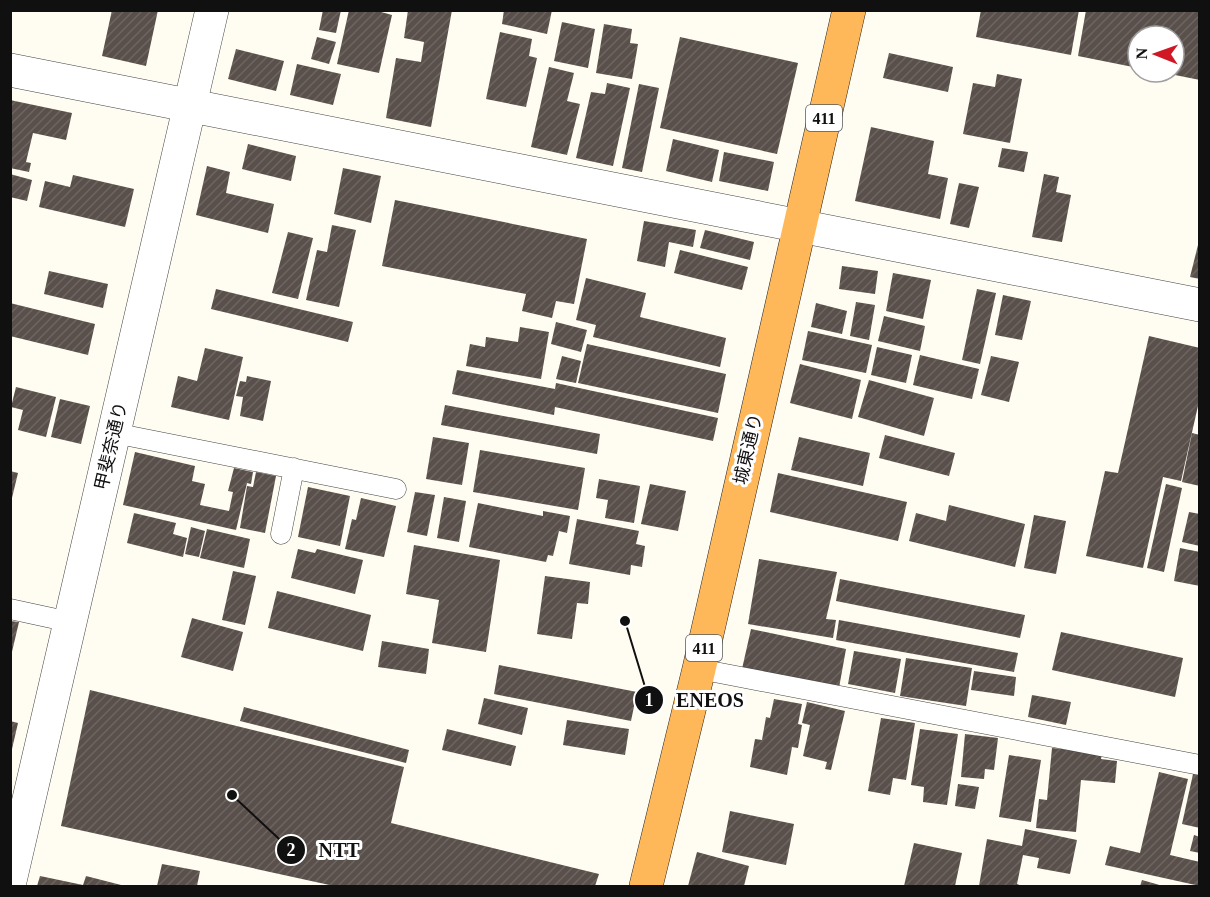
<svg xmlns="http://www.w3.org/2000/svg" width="1210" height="897" font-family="'Times New Roman','Noto Sans JP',serif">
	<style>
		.building { fill: url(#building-hatch) }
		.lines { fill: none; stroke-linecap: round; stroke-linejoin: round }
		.service-casing { stroke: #434343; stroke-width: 21 }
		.tertiary-casing { stroke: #434343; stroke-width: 34 }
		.trunk-casing { stroke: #212121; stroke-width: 34 }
		.service { stroke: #fff; stroke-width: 20 }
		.tertiary { stroke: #fff; stroke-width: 33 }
		.trunk { stroke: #ffb859; stroke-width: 33 }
		.labels { text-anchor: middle; stroke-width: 6; stroke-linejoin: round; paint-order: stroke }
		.shield { fill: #fff; stroke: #585858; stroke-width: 1.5 }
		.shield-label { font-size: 16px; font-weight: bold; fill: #101010 }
		.street-label { font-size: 18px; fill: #101010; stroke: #fff }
		.leader { fill: none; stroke: #101010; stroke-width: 2 }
		.callout-dot { fill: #101010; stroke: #fff; stroke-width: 2 }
		.mark-label { font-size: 18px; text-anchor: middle; font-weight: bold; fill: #fff }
		.callout-label { font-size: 20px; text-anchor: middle; font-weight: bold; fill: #101010; stroke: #fff; stroke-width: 6; stroke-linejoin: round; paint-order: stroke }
	</style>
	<defs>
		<pattern id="building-hatch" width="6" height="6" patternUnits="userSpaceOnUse" patternTransform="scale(1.5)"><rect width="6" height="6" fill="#5a504b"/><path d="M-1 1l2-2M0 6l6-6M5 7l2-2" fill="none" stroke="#6d6561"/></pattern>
	</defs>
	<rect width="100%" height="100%" fill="#fffcf2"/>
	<path class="building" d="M112,10H158L146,66L102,56Z
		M323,10H341L336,33L319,30Z
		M349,10H374L392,15L379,73L337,64Z
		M408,10H452L431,127L386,118L396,58L421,62L424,42L404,38Z
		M504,10H552L547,34L502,24Z
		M981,10H1079L1071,55L976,37Z
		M1086,10H1200V80L1165,73L1174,72V36H1138V68L1078,56Z
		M562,22L595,29L588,68L554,61Z
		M604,24L632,29L630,43L638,44L632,79L596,73Z
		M500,32L532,39L529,56L537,58L526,107L486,99Z
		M317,37L336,42L329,64L311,59Z
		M680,37L798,63L777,154L660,128Z
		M236,49L284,61L276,91L228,79Z
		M889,53L953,67L948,92L883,78Z
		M297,64L341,74L333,105L290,95Z
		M549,67L574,73L567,101L580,104L567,155L531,147Z
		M997,74L1022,79L1010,143L963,134L973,83L995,87Z
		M607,83L630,88L613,166L576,158L591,92L605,94Z
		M639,84L659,88L642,172L622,168Z
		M10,100L72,113L66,140L33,133L26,162L31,163L29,172L10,168Z
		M871,127L934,141L928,174L948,178L940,219L855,201Z
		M673,139L719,150L712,182L666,171Z
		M248,144L296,156L291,181L242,169Z
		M1002,148L1028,152L1024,172L998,167Z
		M724,152L774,162L768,191L719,181Z
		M207,166L230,172L226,193L274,204L268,233L196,215Z
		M343,168L381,176L371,223L334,214Z
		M10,174L32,180L27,201L10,197Z
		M1044,174L1059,177L1056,192L1071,195L1062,242L1032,237Z
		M73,175L134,189L125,227L39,207L45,181L70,187Z
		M959,183L979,187L969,228L950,224Z
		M395,200L587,239L574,304L556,301L552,318L522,311L526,294L382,266Z
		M644,221L696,230L693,247L669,242L665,267L637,261Z
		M332,225L356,230L339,307L306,300L317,250L327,252Z
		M705,230L754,242L750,260L700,248Z
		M288,232L313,238L298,299L272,293Z
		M1200,237V279L1190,277Z
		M680,250L748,267L742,290L674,273Z
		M842,266L878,271L875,294L839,289Z
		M49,271L108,284L103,308L44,294Z
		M893,273L931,280L923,319L886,311Z
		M586,278L646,293L640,317L726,338L720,367L593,337L596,325L576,320Z
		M216,289L353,322L348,342L211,309Z
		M977,289L996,293L980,364L962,360Z
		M1003,295L1031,301L1022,340L995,335Z
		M856,302L875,305L869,340L850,336Z
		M10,303L95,324L88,355L10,336Z
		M816,303L847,311L842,334L811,327Z
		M884,316L925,326L920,351L878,341Z
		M556,322L587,330L581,352L551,344Z
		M520,327L549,332L541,379L466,366L470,344L485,347L486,337L518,342Z
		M808,331L872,345L866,373L802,360Z
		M1149,336L1200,348V397L1181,481L1163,477L1143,568L1086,556L1105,471L1118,473Z
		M587,344L726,374L718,413L578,383Z
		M877,347L912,355L906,383L871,375Z
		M205,348L243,357L229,420L171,407L178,376L197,381Z
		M920,355L979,369L972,399L913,385Z
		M562,356L581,361L576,383L556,379Z
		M991,356L1019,362L1009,402L981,395Z
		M800,364L861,380L852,419L790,403Z
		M457,370L555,389L556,383L718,418L713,441L555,407L554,415L452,394Z
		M247,376L271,381L263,421L240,416L243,397L236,396L240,381L246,382Z
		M869,380L934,398L924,436L858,417Z
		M16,387L56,397L46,437L18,430L23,410L11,407Z
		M60,399L90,406L81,444L51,437Z
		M445,405L600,434L597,454L441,425Z
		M1192,433L1200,435V486L1182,482Z
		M885,435L955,453L949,476L879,458Z
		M433,437L469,443L462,485L426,479Z
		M799,437L870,453L863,486L791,470Z
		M480,450L585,468L578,510L473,492Z
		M135,452L195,466L192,481L205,484L200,505L229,511L233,492L228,491L234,468L253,472L251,484L247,483L236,530L123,505Z
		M10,471L18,473L11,502H10Z
		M256,472L276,476L265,533L240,528L247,486L253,487Z
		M778,473L907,502L898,541L770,512Z
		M599,479L640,486L634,523L605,518L608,500L596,498Z
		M650,484L686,491L678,531L641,524Z
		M1166,484L1182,488L1164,572L1147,568Z
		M308,487L350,496L340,546L298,537Z
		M415,492L435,495L427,536L407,532Z
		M444,497L466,501L459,542L437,538Z
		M361,498L396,506L384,557L345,549L352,519L356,520Z
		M478,503L543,516V511L570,516L567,533L559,531L553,556L548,555L546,562L469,547Z
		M949,505L1025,524L1015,567L909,541L916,513L946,521Z
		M1189,512L1200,514V546L1182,542Z
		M134,513L176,523L173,534L187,538L183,557L127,543Z
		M1034,515L1066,521L1056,574L1024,568Z
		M577,519L639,531L636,544L645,546L642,567L631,565L630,575L569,564Z
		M191,527L205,531L199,557L185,554Z
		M207,529L250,539L244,568L200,558Z
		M414,545L500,560L486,652L432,643L439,600L406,594Z
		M1180,548L1200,552V586L1174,581Z
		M298,549L315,553L317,549L363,560L355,594L291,578Z
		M759,559L837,572L826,619L836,620L833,638L748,624Z
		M233,571L256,576L245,625L222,620Z
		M545,576L590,582L588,604L577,603L572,639L537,634Z
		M840,579L1025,615L1020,638L836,601Z
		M277,591L371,615L363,651L268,628Z
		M192,618L243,632L233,671L181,657Z
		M839,620L1018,653L1014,672L836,640Z
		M10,621L19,622L11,656H10Z
		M751,629L846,649L839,688L742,669Z
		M1061,632L1183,658L1175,697L1052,670Z
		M382,641L429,649L426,674L378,667Z
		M854,651L901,659L895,693L848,684Z
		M906,658L972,668L966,706L900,696Z
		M499,665L637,692L631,721L494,694Z
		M974,671L1016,677L1014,696L971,690Z
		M90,690L404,767L391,823L599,874L595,886H334L61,826Z
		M1032,695L1071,702L1066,725L1028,717Z
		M484,698L528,708L522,735L478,724Z
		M774,699L802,704L798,724L802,725L798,748L792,747L787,775L750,767L755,739L762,740L766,717L770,718Z
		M807,702L845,711L831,770L825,769L827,762L803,756L810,725L802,723Z
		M244,707L409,750L406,763L240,721Z
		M881,718L915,723L906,780L893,778L890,795L868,791Z
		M567,720L629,729L625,755L563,745Z
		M10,721L18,723L12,749L10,748Z
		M447,729L516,746L511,766L442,750Z
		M920,729L958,734L947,805L923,802L924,787L911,785Z
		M965,734L998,738L994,770L985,769L984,779L961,777Z
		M1052,748L1102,753L1101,759L1117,761L1115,783L1081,780L1076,832L1036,828L1039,799L1047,800Z
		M1009,755L1041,760L1031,822L999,817Z
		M1159,772L1188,779L1170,855L1200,862V886L1105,865L1110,846L1140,853Z
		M1193,774L1200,775V828L1182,824Z
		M958,784L979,787L975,809L955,806Z
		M730,811L794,824L786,865L722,852Z
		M1025,829L1077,840L1070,874L1037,868L1039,858L1023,855L1017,884L1022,886H979L987,839L1022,846Z
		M1194,835L1200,837V853L1190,851Z
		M914,843L962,853L955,886H904Z
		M697,852L749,866L744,886H688Z
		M162,864L200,871L197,886H157Z
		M40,876L83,885L86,876L125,886H37Z
		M1142,880L1163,886H1140Z"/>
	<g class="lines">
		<g class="service-casing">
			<path id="service" d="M114,433L396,489
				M281,534L294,468
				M10,609L70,622
				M699,669L1200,765"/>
		</g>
		<g class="tertiary-casing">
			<path id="tertiary" d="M10,70L1200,305
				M10,881L212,10"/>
		</g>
		<g class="trunk-casing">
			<path id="trunk" d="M646,886L699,669L849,10"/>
		</g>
		<use href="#service" class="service"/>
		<use href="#tertiary" class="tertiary"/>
		<use href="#trunk" class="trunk"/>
	</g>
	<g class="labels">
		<g class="shield">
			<rect x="806" y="105" width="36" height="26" rx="4.5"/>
			<rect x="686" y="635" width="36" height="26" rx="4.5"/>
		</g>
		<g class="shield-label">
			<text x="824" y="124">411</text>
			<text x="704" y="654">411</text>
		</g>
		<g class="street-label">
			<text transform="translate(111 446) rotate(-77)" y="6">甲斐奈通り</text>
			<text transform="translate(748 449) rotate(-77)" y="6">城東通り</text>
		</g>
	</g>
	<path class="leader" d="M625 621L649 700M232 795L291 850"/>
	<g class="callout-dot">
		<circle cx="625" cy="621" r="6"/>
		<circle cx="232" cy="795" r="6"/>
		<circle cx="649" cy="700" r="15"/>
		<circle cx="291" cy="850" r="15"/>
	</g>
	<g class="mark-label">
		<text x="649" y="706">1</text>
		<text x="291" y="856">2</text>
	</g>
	<g class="callout-label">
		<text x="710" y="707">ENEOS</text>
		<text x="339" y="857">NTT</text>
	</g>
	<rect width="1210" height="897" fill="none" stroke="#101010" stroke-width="24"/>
	<g transform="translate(1156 54) rotate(271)"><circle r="28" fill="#ffffff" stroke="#9f9f9f" stroke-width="1.5"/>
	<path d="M0-4.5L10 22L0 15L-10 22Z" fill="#d01825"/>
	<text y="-9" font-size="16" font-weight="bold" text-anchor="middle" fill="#101010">N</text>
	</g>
</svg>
